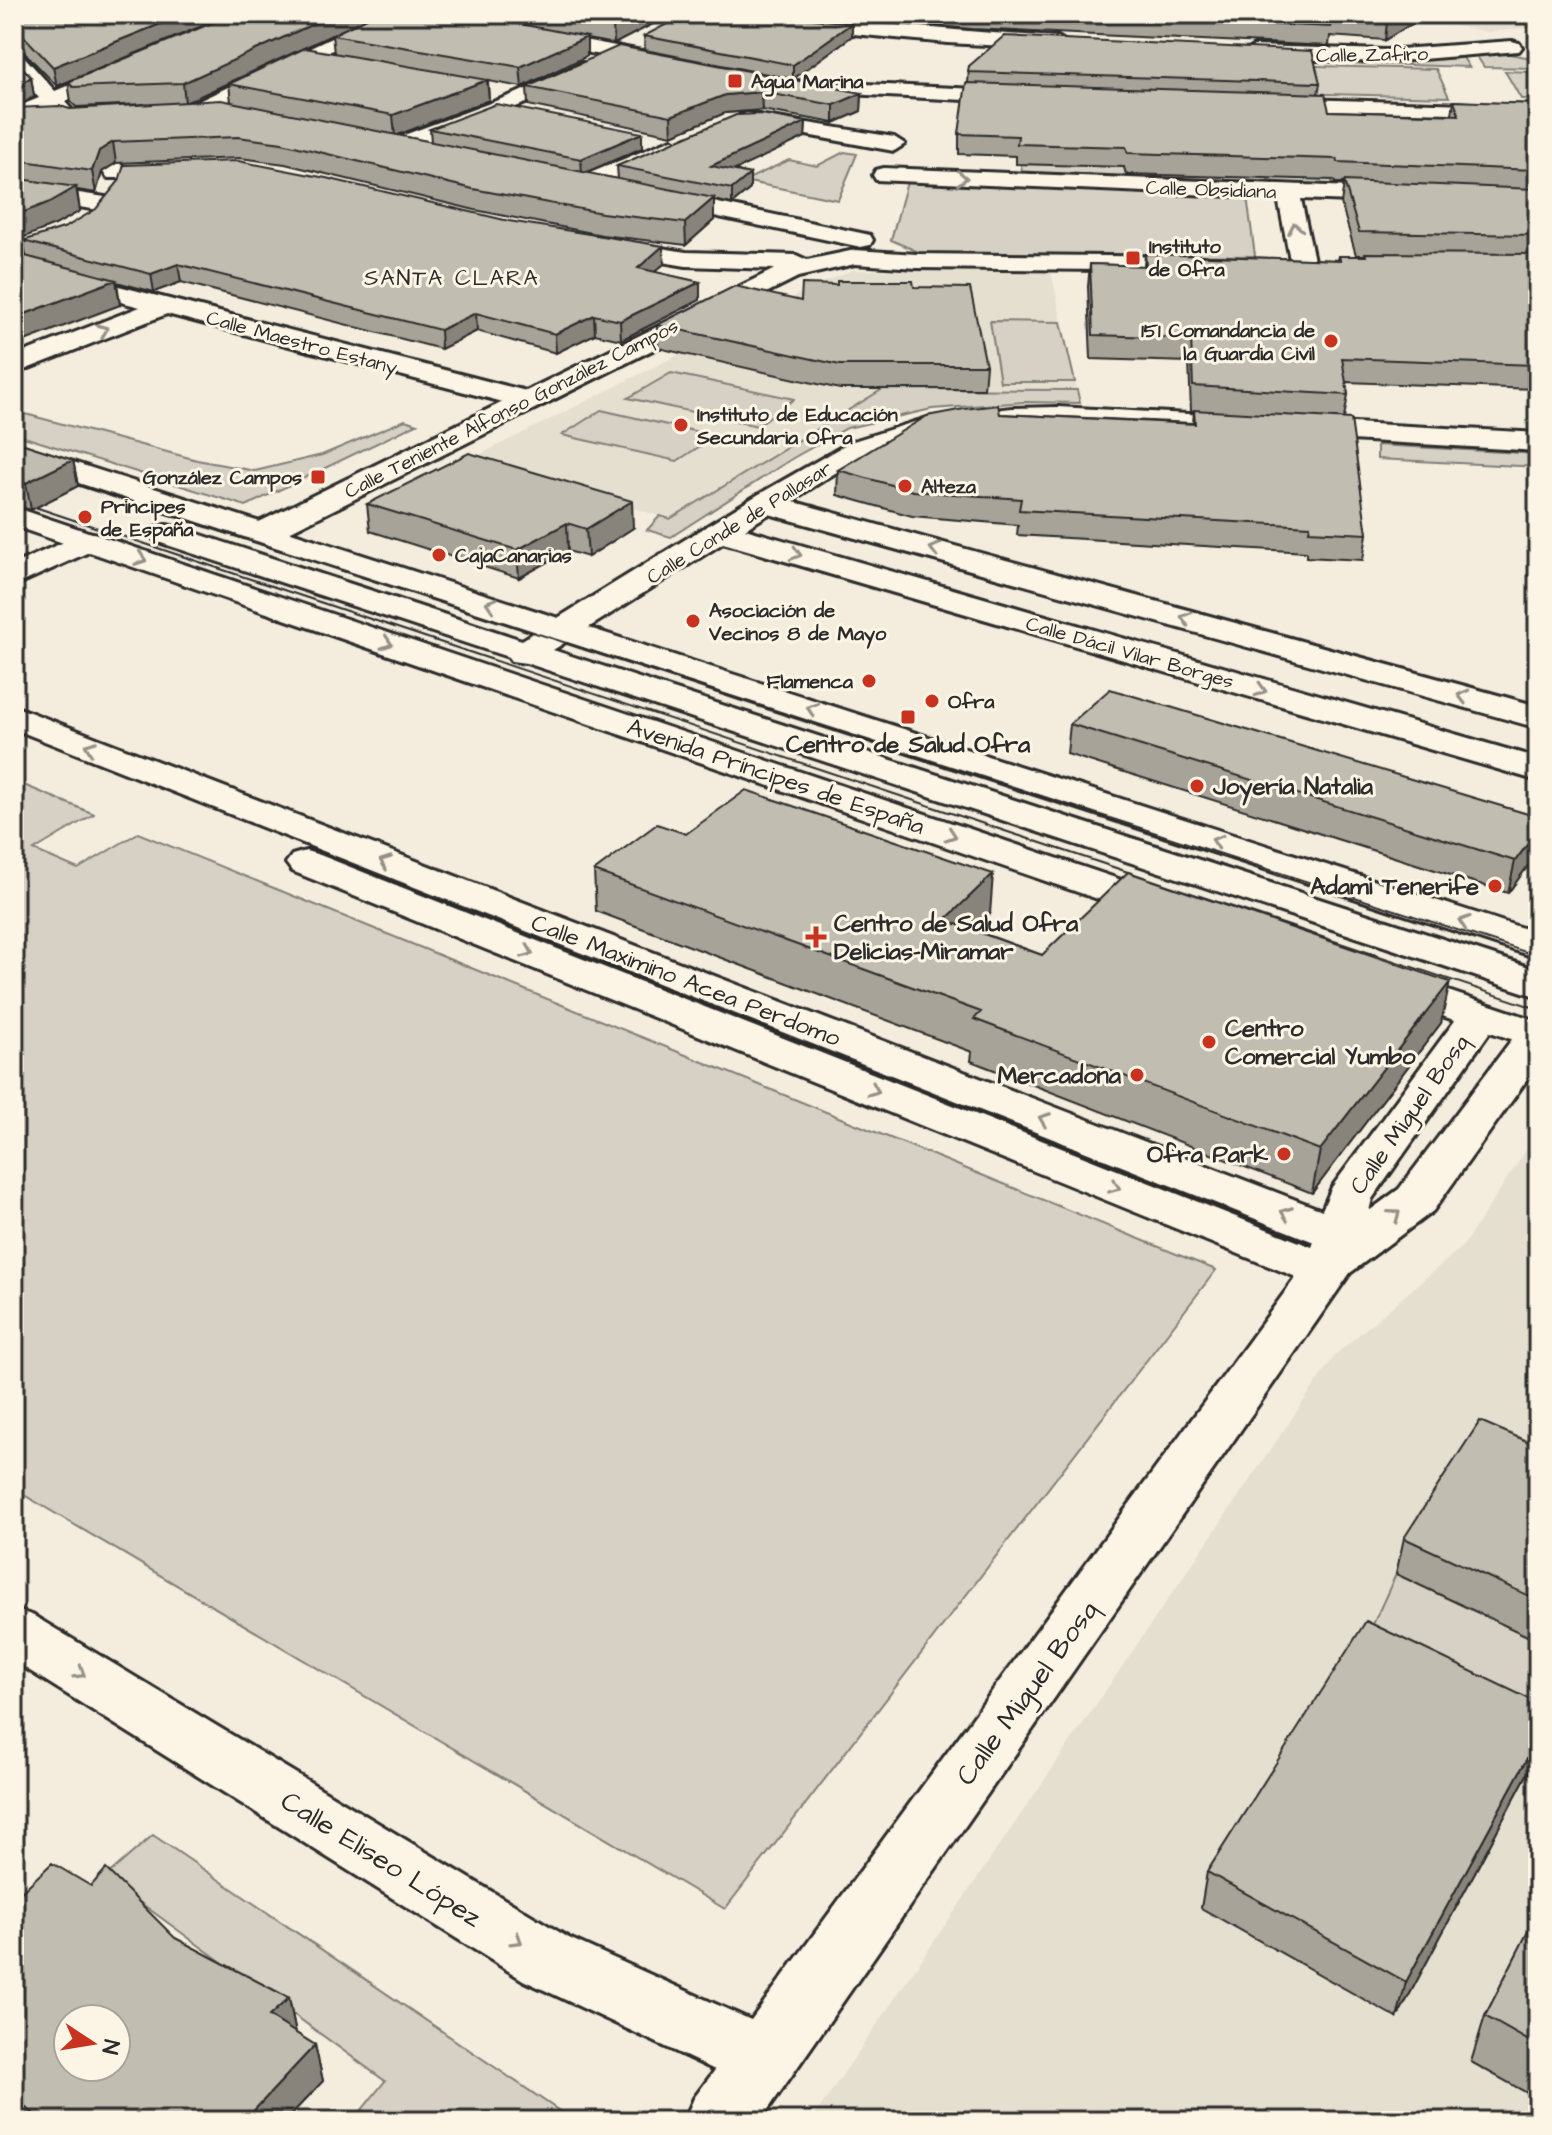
<svg xmlns="http://www.w3.org/2000/svg" width="1552" height="2135" font-family="'Architects Daughter',sans-serif">
	<style>
		.built { fill: #e5dfd0 }
		.green { fill: #d6d1c4; stroke: #807e78; stroke-width: 2 }
		.lines { fill: none; stroke-linecap: round; stroke-linejoin: round }
		.minor-casing { stroke: #2b2b2b; stroke-width: 6 }
		.major-casing { stroke: #2b2b2b; stroke-width: 6 }
		.minor { fill: #fcf5e5; fill-rule: evenodd }
		.major { fill: #fcf5e5; fill-rule: evenodd }
		.tram { stroke: #2b2b2b; stroke-width: 2 }
		.wall { fill: #a7a398; stroke: #2b2b2b; stroke-width: 2; fill-rule: evenodd }
		.shaded-wall { fill: #88847c; stroke: #2b2b2b; stroke-width: 2 }
		.building { fill: #c2bdb1; stroke: #2b2b2b; stroke-width: 2; fill-rule: evenodd }
		.oneway { stroke: #949088 }
		.poi-dot { fill: #c8321e; stroke: #fcf5e5; stroke-width: 3 }
		.labels { text-anchor: middle; stroke-width: 6; stroke-linejoin: round; paint-order: stroke }
		.far-street-label { font-size: 20px; fill: #2b2b2b; stroke: #fcf5e5 }
		.far-poi-label { font-size: 20px; font-weight: bold; fill: #2b2b2b; stroke: #fcf5e5; text-anchor: start }
		.far-neighbourhood-label { font-size: 22px; letter-spacing: 2px; fill: #2b2b2b; stroke: #fcf5e5 }
		.poi-label { font-size: 24px; font-weight: bold; fill: #2b2b2b; stroke: #fcf5e5; text-anchor: start }
		.street-label { font-size: 24px; fill: #2b2b2b; stroke: #fcf5e5 }
		.near-street-label { font-size: 28px; fill: #2b2b2b; stroke: #fcf5e5 }
	</style>
	<rect width="100%" height="100%" fill="#f4edde"/>
	<filter id="ink" filterUnits="userSpaceOnUse"><feTurbulence type="fractalNoise" baseFrequency=".0125" numOctaves="2"/><feDisplacementMap in="SourceGraphic" scale="16" xChannelSelector="R" yChannelSelector="G"/><feConvolveMatrix kernelMatrix="1 2 1 2 8 2 1 2 1" color-interpolation-filters="sRGB"/></filter>
	<g filter="url(#ink)">
		<path class="built" d="M1433,14H1538V27L1489,32L1428,21Z
			M853,270L1051,271L1077,390L883,389L670,519L469,460L817,285Z
			M1538,1132V2121H811L1336,1354L1463,1246Z"/>
		<path class="green" d="M1504,53L1538,59V68L1484,67L1476,55Z
			M1462,56L1469,67L1285,61L1283,57L1391,61Z
			M1278,65L1436,69L1449,97L1285,93Z
			M1505,71L1538,72V99H1521Z
			M1323,149L1333,185L1230,184L1229,181L1022,172L1020,156L1124,167L1126,174L1290,178Z
			M844,152L857,154L838,200L744,181L789,160L817,166Z
			M907,182L1247,196L1255,256L921,253L891,240Z
			M990,321L1061,322L1075,382H1000Z
			M671,373L794,399L757,426L628,398Z
			M883,389L1077,390L1080,403L1025,402L932,409L847,428L793,458L671,537L647,530L660,516L670,519Z
			M601,410L716,436L677,461L562,435Z
			M14,411L197,460L255,471L322,455L405,420L417,424L246,506L14,434Z
			M1377,445L1538,454V467L1377,459Z
			M14,781L94,814L34,850L78,869L138,833L1216,1270L725,1909L14,1489Z
			M1396,1574L1538,1641V1745L1358,1657Z
			M153,1835L574,2121H353L385,2081L105,1877Z"/>
		<g class="lines">
			<g class="minor-casing">
				<path id="minor" d="M382,14H396L398,18L200,115L193,117L183,111L186,107Z
					M410,14H448L668,56L678,62L668,68L419,20Z
					M697,14C817,14 938,31 1058,37L1068,43L1058,49L948,43L706,20Z
					M1512,41L1519,43L1522,47L1519,51L1386,62L1254,58L1244,52L1254,46L1386,50Z
					M14,51L21,53L55,91L117,65H131L134,69L131,73L65,102L124,168L127,173L124,178H108L48,109L14,122V108L39,98L14,69Z
					M582,63L589,65L592,69L589,73L531,101L404,151H388L385,146L388,141L517,93Z
					M796,81L1024,91L1034,97L1024,103L789,91L786,87Z
					M1269,98L1538,106V118L1262,108L1259,104L1262,100Z
					M747,113L894,137L905,144L894,151L740,123L736,119L740,115Z
					M672,139L683,146L680,151L594,188H578L575,183L578,178Z
					M884,168L1401,189L1409,191L1412,196L1409,201L1401,203L1301,199L1315,265L1312,270H1294L1291,265L1278,198L876,180L873,175L876,170Z
					M14,183L105,197L113,199L117,204L113,209L105,211L14,197Z
					M656,190L861,233L870,235L873,240L870,245L861,247L648,202L644,197L648,192Z
					M606,239L686,252L796,255L807,260L855,250L917,254L1204,257L1213,259L1216,264L1213,269L1204,271L917,268L855,264L798,277L275,539L264,541L253,539L248,532L253,525L503,402L167,314L14,374V356L140,307L14,274V259L526,391L775,269L686,266L597,251L594,246L597,241Z
					M1058,407L1538,433V451L1058,423C996,425 928,429 871,454C843,466 817,485 791,501L1538,706V728L769,514L745,529L1538,758V781L723,543L553,650L1538,970V997L526,663L511,661L508,657L155,541L150,534L155,527L166,525L177,527L522,640L754,497L850,442L927,418L1012,408Z
					M87,532L98,534L103,541L98,548L14,586V564Z
					M14,706L1322,1210L1332,1187L1465,1007L1480,1003L1495,1007L1501,1016L1372,1199L1369,1211L1399,1189L1522,1026L1538,1022V1064L1433,1211L1350,1273L760,2121H684L694,2098L715,2070L523,1980L14,1661V1609L34,1616L569,1938L751,2020L1296,1277L292,871L286,863L292,855L306,851L320,855L1312,1247L1314,1242L14,729Z"/>
			</g>
			<g class="major-casing">
				<path id="major" d="M14,443L1538,933V958L14,462Z
					M14,507L1181,900L1187,909L1181,918L1167,921L1153,918L14,526Z
					M1391,972L1538,1021V1048L1376,994L1370,985L1376,976Z"/>
			</g>
			<use href="#minor" class="minor"/>
			<use href="#major" class="major"/>
			<path class="tram" d="M14,465L1538,956
				M14,500L1538,1009"/>
		</g>
		<path class="wall" d="M14,14H231L57,86L23,51L14,49Z
			M234,14H672L614,44L587,39V56L522,87L488,81L489,100L397,135L431,142L430,129L642,133V148L585,173L618,179L617,166L806,122L805,137L734,170L750,174V189L732,204L714,200V220L686,245L602,235L475,210L285,164L240,158L116,163L102,172L96,193L77,190L80,211L55,225L20,178L17,160V156L14,155V58L31,77L34,96L17,108L70,109L145,104L76,107L71,102L68,82ZM352,25L332,35L334,53L229,84L231,102H187Z
			M799,14H1423L1413,23L1385,40L1330,36L1329,46L972,29Z
			M644,36H852L793,79L645,50Z
			M969,66L1320,83L1318,94L1329,111L1452,114L1454,101L1538,106V389L1346,382L1348,395L1344,418L1367,534L1363,560L1306,557V552L1017,535L1018,525L912,516L837,495L838,470L1000,414L1193,423L1194,411H1191L1189,362L1091,359L1088,287L1090,264L1144,266L1145,254L1338,260L1339,256H1364L1365,255H1356L1341,203L1344,183H1335L1334,180L1126,174L1124,167L1016,164V156L959,154V134L968,84Z
			M527,87L862,93L861,111L834,123L762,110L725,113L672,135L528,105Z
			M23,241L664,264L654,272L700,282V300L621,340L595,334L556,353L477,331L441,349L181,282L154,292L117,282L120,305L26,256Z
			M914,287L986,365L984,389H840L658,348L657,325L801,301Z
			M14,449L73,460L78,486L31,510L14,505Z
			M367,504L633,528L588,557L568,551L519,578L370,531Z
			M1070,724L1538,817V852L1508,893L1067,754Z
			M686,834L990,914L974,930L1042,955L1441,1023L1312,1193L971,1061L972,1052L596,911L594,871Z
			M1538,1446V1641L1396,1574L1404,1538Z
			M1538,1703V1754L1397,2018L1201,1908L1207,1872Z
			M14,1899L175,1938L289,1998L296,2033L315,2045L323,2081L285,2121H14Z
			M1538,1912V2099L1471,2062L1485,2016Z"/>
		<path class="shaded-wall" d="M185,14H231L57,86L53,67Z
			M335,14H377L185,103L183,83Z
			M636,14H672L614,44L613,25Z
			M1401,14H1423L1413,23L1385,40L1387,22Z
			M852,23V36L793,79V65Z
			M587,37V56L522,87L520,67Z
			M31,77L34,96L14,110V88Z
			M487,80L489,100L395,136L393,115Z
			M761,92L762,110L725,113L672,135L671,116L725,95Z
			M862,93L861,111L834,123V105Z
			M806,122L805,137L712,181L711,166Z
			M642,133V148L582,174L581,159Z
			M113,142L116,163L102,172L96,193L92,171L99,151Z
			M750,174V189L732,204V189Z
			M76,187L80,211L55,225L14,241V216Z
			M714,198V220L686,245L685,223Z
			M663,246L664,264L638,286V268Z
			M178,264L181,282L154,292L151,274Z
			M116,280L120,305L14,345V318Z
			M700,282V300L621,340L620,321Z
			M476,313L477,331L441,349L440,330Z
			M594,315L595,334L556,353L555,334Z
			M73,460L78,486L31,510L26,483Z
			M632,501L633,528L588,557L586,529Z
			M567,523L568,551L519,578L517,550Z
			M1538,830V852L1508,893L1515,861Z
			M993,874L990,914L943,961L945,920Z
			M1450,982L1441,1023L1312,1193L1320,1150Z
			M1538,1738V1754L1397,2018L1406,1982Z
			M289,1998L296,2034L269,2016Z
			M315,2045L323,2081L285,2121H244Z"/>
		<path class="building" d="M24,14H185L53,67L20,32L14,30V17Z
			M234,14H335L183,83L73,87L68,82Z
			M375,14H468L587,37L520,67L332,35Z
			M554,14H636L613,25Z
			M686,14H766L852,23L793,65L644,36Z
			M1040,14H1304L1347,18L1353,14H1401L1387,22L1331,18V27Z
			M1004,36L1312,51L1320,83L968,72L969,66Z
			M619,46L862,93L834,105L761,92L725,95L671,116L527,87Z
			M305,48L487,80L393,115L229,84Z
			M14,58L31,77L14,88Z
			M966,83L1325,94L1329,111L1459,115L1454,101L1537,104L1538,106V170L1338,162L1337,159L1128,153L1126,147L1017,144L1018,136L959,134Z
			M221,100L714,198L685,223L602,213L473,189L282,143L238,137L113,142L99,151L92,171L17,160L22,138L14,135V108L60,106L70,109Z
			M496,104L642,133L581,159L430,129Z
			M761,114L806,122L711,166L750,174L732,189L617,166L736,115Z
			M238,161L326,178L509,221L663,246L638,268L700,282L620,321L594,315L555,334L476,313L440,330L178,264L151,274L23,241L66,227L96,209L119,181L124,165Z
			M14,178L76,187L50,202L14,216Z
			M1344,181L1538,189V235L1359,232Z
			M14,253L116,280L14,318Z
			M1365,253L1538,254V365L1342,358L1348,395L1193,386L1191,338L1093,335L1090,264L1146,266L1145,254L1340,260L1339,256H1366Z
			M837,281H913L914,287L970,288L986,365H840L657,325L735,286L801,301L802,284L837,285Z
			M998,405L1000,414L1195,424L1194,410L1351,419L1367,534L1309,531L1310,526L1019,510L1021,499L913,491L838,470L927,416L964,409Z
			M24,444L73,460L26,483L14,480V449Z
			M469,453L632,501L586,529L567,523L517,550L367,504Z
			M1110,689L1538,817V830L1515,861L1070,724Z
			M746,790L993,874L945,920L1042,955L1128,872L1450,982L1320,1150L974,1019L981,1012L594,871L657,824L686,834Z
			M1480,1421L1538,1446V1600L1404,1538Z
			M1366,1621L1538,1703V1738L1406,1982L1207,1872Z
			M52,1863L91,1886L106,1869L175,1938L289,1998L269,2016L315,2045L244,2121H44L14,2099V1899ZM68,2019H116V2067H68Z
			M1538,1912V2046L1485,2016Z"/>
		<defs><path id="oneway-chevron" d="M-2-3.5L2.5 0L-2 3.5" fill="none" stroke-width="1.6" stroke-linecap="round" stroke-linejoin="round" transform="scale(2)"/></defs>
		<g class="oneway">
			<use href="#oneway-chevron" transform="translate(962 178) rotate(2)"/>
			<use href="#oneway-chevron" transform="translate(1295 228) rotate(-101)"/>
			<use href="#oneway-chevron" transform="translate(103 330) rotate(-22)"/>
			<use href="#oneway-chevron" transform="translate(935 549) rotate(-165)"/>
			<use href="#oneway-chevron" transform="translate(796 554) rotate(16)"/>
			<use href="#oneway-chevron" transform="translate(141 559) rotate(19)"/>
			<use href="#oneway-chevron" transform="translate(491 604) rotate(-162)"/>
			<use href="#oneway-chevron" transform="translate(1186 618) rotate(-163)"/>
			<use href="#oneway-chevron" transform="translate(387 643) rotate(19)"/>
			<use href="#oneway-chevron" transform="translate(1261 690) rotate(16)"/>
			<use href="#oneway-chevron" transform="translate(1463 696) rotate(-165)"/>
			<use href="#oneway-chevron" transform="translate(812 709) rotate(-162)"/>
			<use href="#oneway-chevron" transform="translate(90 747) rotate(-159)"/>
			<use href="#oneway-chevron" transform="translate(951 835) rotate(19)"/>
			<use href="#oneway-chevron" transform="translate(1217 841) rotate(-162)"/>
			<use href="#oneway-chevron" transform="translate(385 862) rotate(-159)"/>
			<use href="#oneway-chevron" transform="translate(1464 922) rotate(-162)"/>
			<use href="#oneway-chevron" transform="translate(528 952) rotate(22)"/>
			<use href="#oneway-chevron" transform="translate(874 1090) rotate(22)"/>
			<use href="#oneway-chevron" transform="translate(1044 1119) rotate(-159)"/>
			<use href="#oneway-chevron" transform="translate(1115 1187) rotate(22)"/>
			<use href="#oneway-chevron" transform="translate(1286 1213) rotate(-159)"/>
			<use href="#oneway-chevron" transform="translate(1395 1215) rotate(-36)"/>
			<use href="#oneway-chevron" transform="translate(80 1673) rotate(32)"/>
			<use href="#oneway-chevron" transform="translate(517 1940) rotate(32)"/>
		</g>
	</g>
	<g class="poi-dot">
		<rect x="727" y="73" width="16" height="16" rx="4"/>
		<rect x="1125" y="250" width="16" height="16" rx="4"/>
		<circle cx="1331" cy="341" r="8"/>
		<circle cx="681" cy="425" r="8"/>
		<rect x="310" y="469" width="16" height="16" rx="4"/>
		<circle cx="905" cy="486" r="8"/>
		<circle cx="85" cy="517" r="8"/>
		<circle cx="439" cy="555" r="8"/>
		<circle cx="693" cy="621" r="8"/>
		<circle cx="869" cy="681" r="8"/>
		<circle cx="932" cy="701" r="8"/>
		<rect x="900" y="709" width="16" height="16" rx="4"/>
		<circle cx="1197" cy="786" r="8"/>
		<circle cx="1495" cy="886" r="8"/>
		<path d="M812 925h8v8h8v8h-8v8h-8v-8h-8v-8h8z"/>
		<circle cx="1209" cy="1042" r="8"/>
		<circle cx="1137" cy="1075" r="8"/>
		<circle cx="1284" cy="1154" r="8"/>
	</g>
	<g class="labels">
		<g class="far-street-label">
			<text transform="translate(1372 54) rotate(-1)" y="7">Calle Zafiro</text>
			<text transform="translate(1211 189) rotate(2)" y="7">Calle Obsidiana</text>
			<text transform="translate(302 342) rotate(15)" y="7">Calle Maestro Estany</text>
			<text transform="translate(511 408) rotate(-27)" y="7">Calle Teniente Alfonso González Campos</text>
			<text transform="translate(739 522) rotate(-32)" y="7">Calle Conde de Pallasar</text>
			<text transform="translate(1130 652) rotate(16)" y="7">Calle Dácil Vilar Borges</text>
		</g>
		<g class="far-poi-label">
			<text x="751" y="88">Agua Marina</text>
			<text x="1149" y="253">Instituto<tspan x="1149" dy="23">de Ofra</tspan></text>
			<text x="1315" y="337" text-anchor="end">151 Comandancia de<tspan x="1315" dy="23">la Guardia Civil</tspan></text>
			<text x="697" y="421">Instituto de Educación<tspan x="697" dy="23">Secundaria Ofra</tspan></text>
			<text x="302" y="484" text-anchor="end">González Campos</text>
			<text x="921" y="493">Alteza</text>
			<text x="101" y="513">Principes<tspan x="101" dy="23">de España</tspan></text>
			<text x="455" y="562">CajaCanarias</text>
			<text x="709" y="617">Asociación de<tspan x="709" dy="23">Vecinos 8 de Mayo</tspan></text>
			<text x="853" y="688" text-anchor="end">Flamenca</text>
			<text x="948" y="708">Ofra</text>
		</g>
		<g class="far-neighbourhood-label">
			<text x="452" y="285">SANTA CLARA</text>
		</g>
		<g class="poi-label">
			<text x="908" y="752" text-anchor="middle">Centro de Salud Ofra</text>
			<text x="1213" y="794">Joyería Natalia</text>
			<text x="1479" y="894" text-anchor="end">Adami Tenerife</text>
			<text x="834" y="931">Centro de Salud Ofra<tspan x="834" dy="28">Delicias-Miramar</tspan></text>
			<text x="1225" y="1036">Centro<tspan x="1225" dy="28">Comercial Yumbo</tspan></text>
			<text x="1121" y="1083" text-anchor="end">Mercadona</text>
			<text x="1268" y="1162" text-anchor="end">Ofra Park</text>
		</g>
		<g class="street-label">
			<text transform="translate(776 776) rotate(19)" y="8">Avenida Príncipes de España</text>
			<text transform="translate(686 980) rotate(21)" y="8">Calle Maximino Acea Perdomo</text>
			<text transform="translate(1409 1114) rotate(-55)" y="8">Calle Miguel Bosq</text>
		</g>
		<g class="near-street-label">
			<text transform="translate(1026 1692) rotate(-54)" y="10">Calle Miguel Bosq</text>
			<text transform="translate(382 1858) rotate(32)" y="10">Calle Eliseo López</text>
		</g>
	</g>
	<rect width="1552" height="2135" fill="none" stroke="#fcf5e5" stroke-width="48"/>
	<rect x="24" y="24" width="1504" height="2087" fill="none" stroke="#2b2b2b" stroke-width="3" filter="url(#ink)"/>
	<g transform="translate(92 2043) rotate(102)"><circle r="38" fill="#fcf5e5" stroke="#a8a49b" stroke-width="2"/>
	<path d="M0-6L14 30L0 20L-14 30Z" fill="#c8321e"/>
	<text y="-12" font-size="22" font-weight="bold" text-anchor="middle" fill="#2b2b2b">N</text>
	</g>
</svg>
